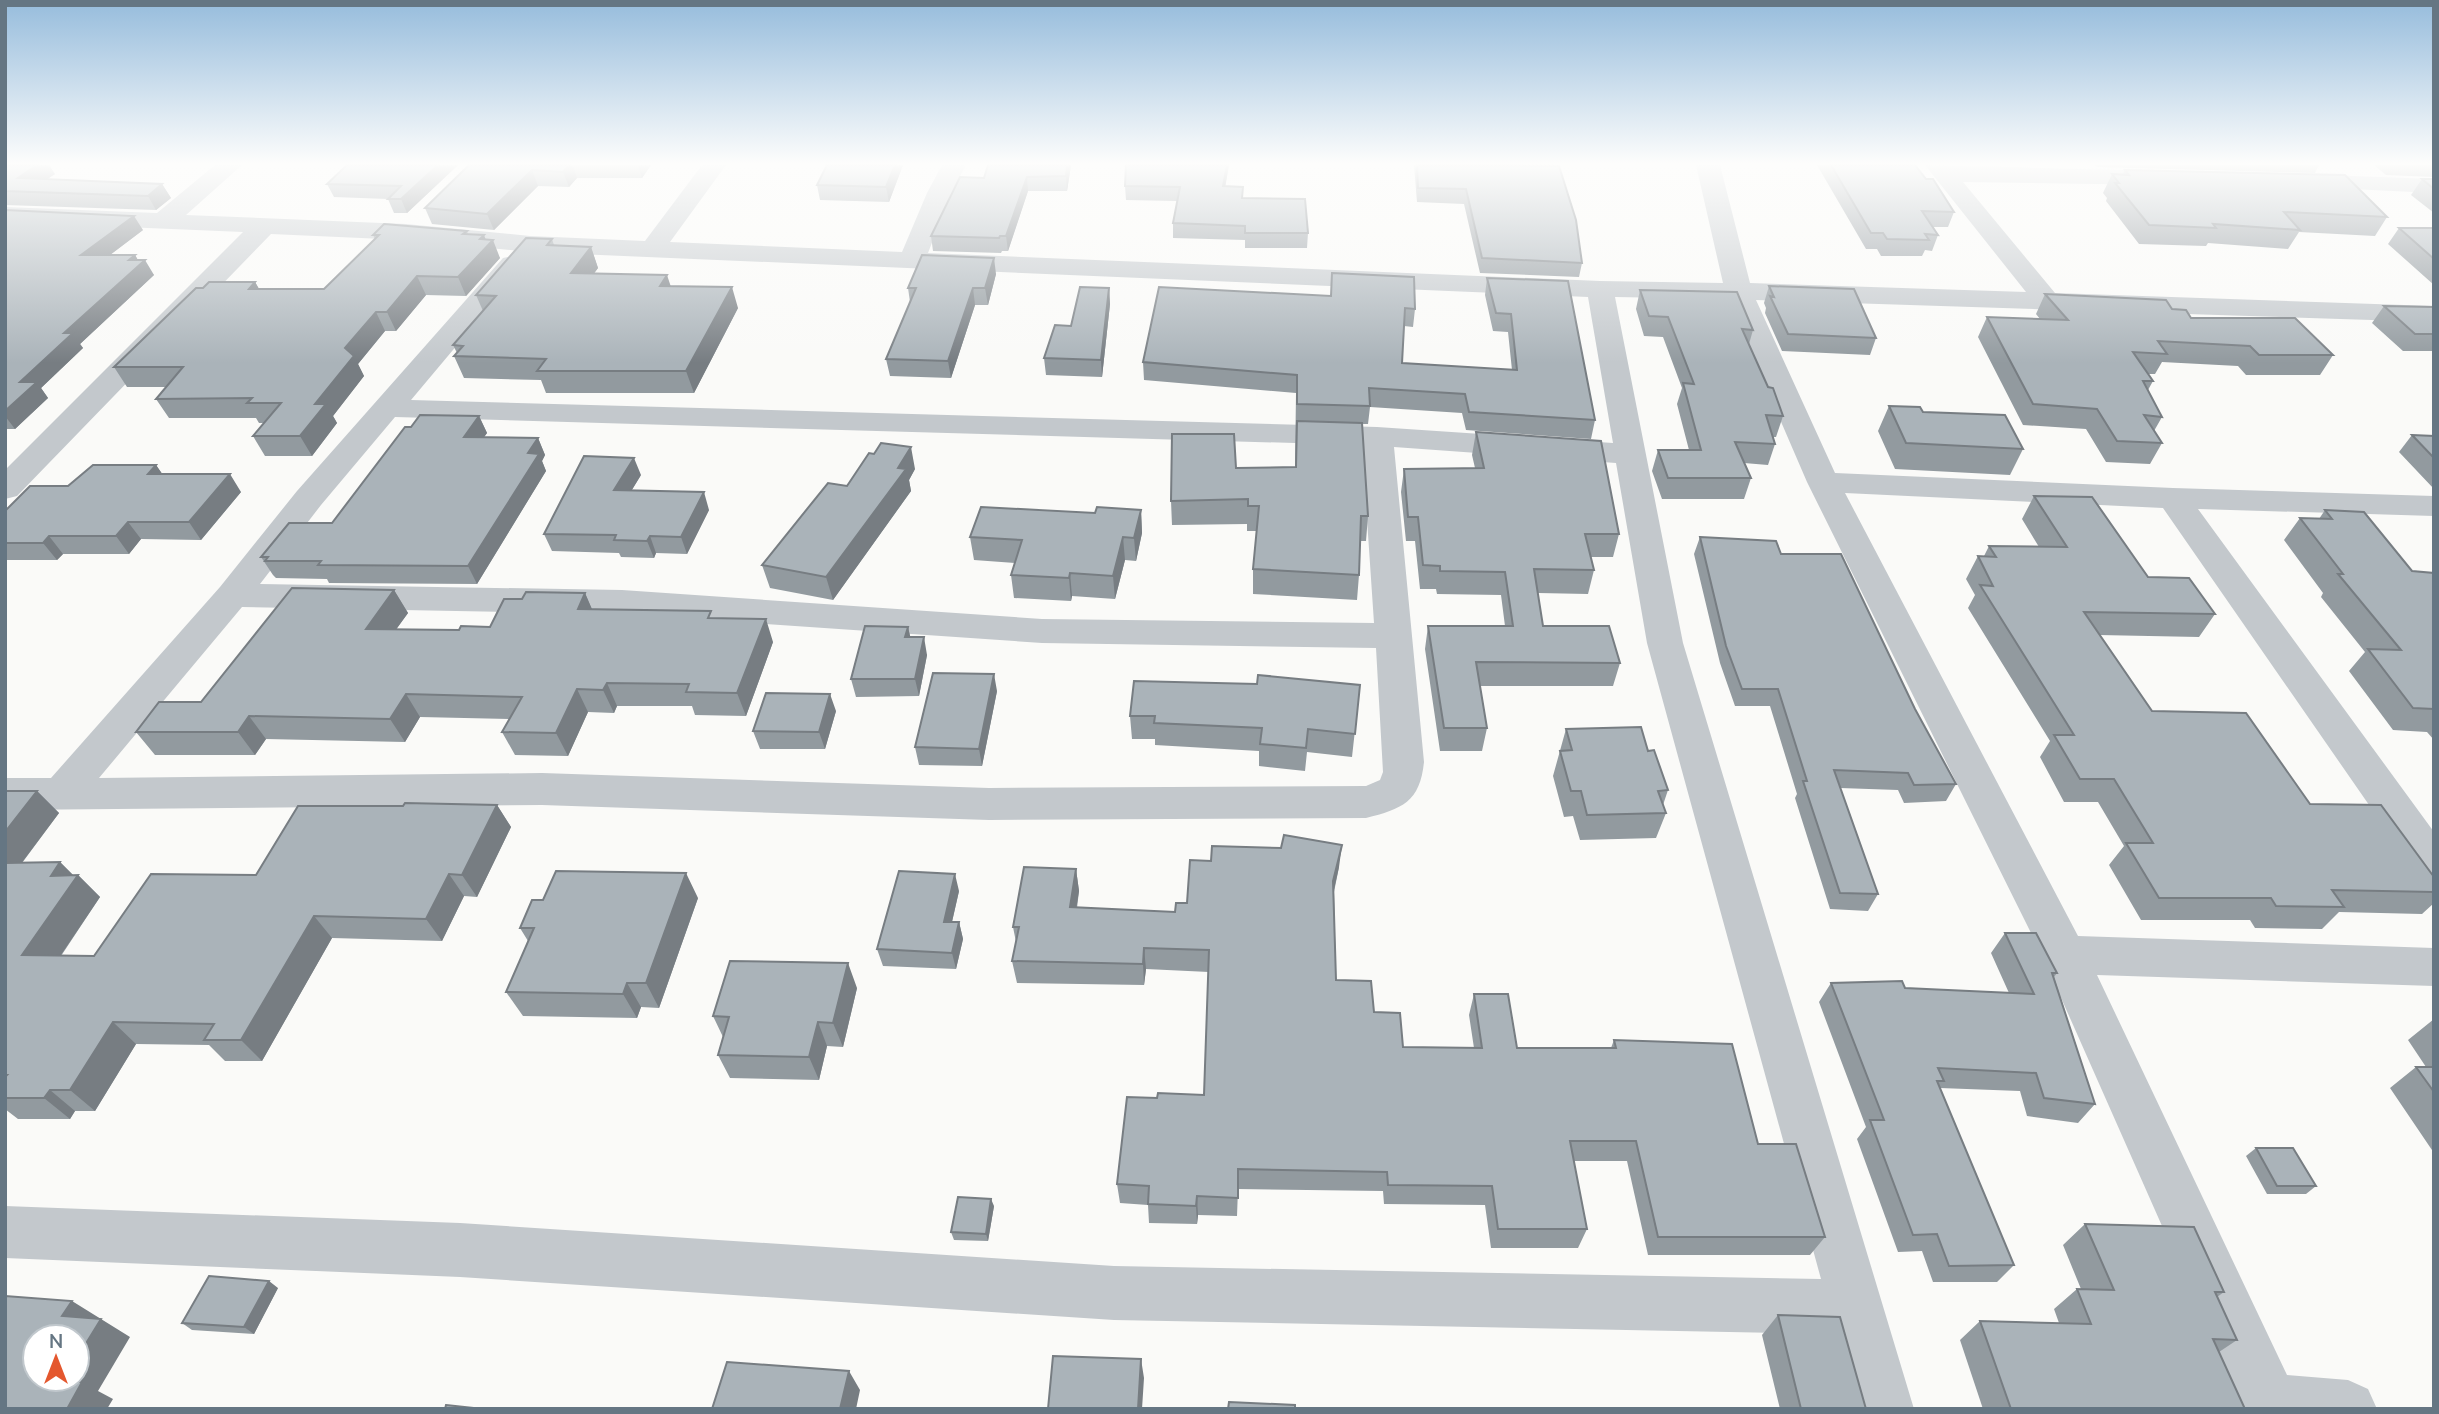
<svg xmlns="http://www.w3.org/2000/svg" width="2439" height="1414" font-family="'Nunito Sans',sans-serif">
	<style>
		.lines { fill: none; stroke-linecap: round; stroke-linejoin: round }
		.minor { fill: #c3c8cc; fill-rule: evenodd }
		.wall { fill: #929a9f }
		.shaded-wall { fill: #777d82 }
		.building { fill: #aab3b9; stroke: #777d82; stroke-width: 2 }
	</style>
	<rect width="100%" height="100%" fill="#fafaf8"/>
	<g class="lines">
		<path class="minor" d="M215,165H242L186,215L406,224L530,236L645,241L702,165H726L670,242L902,252L927,193L942,165H966L951,193L928,253L1600,281L1723,283L1696,165H1720L1750,283L2026,292L1925,165L2162,171L2170,173L2174,178L2170,183L2162,185L1963,182L2055,293L2434,306V322L1756,300L1835,473L2173,488L2434,496V516L2198,509L2434,832V882L2419,877L2163,508L1845,493L2078,936L2434,948V986L2097,975L2287,1375L2348,1380L2368,1389L2377,1409H2243L2043,957L1807,482L1728,299L1615,297L1683,643L1914,1409H1856L1836,1334L1114,1320L460,1277L5,1258V1206L460,1223L1114,1266L1821,1279L1647,643L1616,463L1394,447L1424,762C1420,802 1402,809 1366,818L989,820L542,805L5,810V778H51L220,587L297,491L503,258L512,256L521,258L525,264L411,400L1377,427L1613,443L1588,297L530,252L406,240L271,234L17,496L5,499V470L243,232L5,222V207L157,213ZM395,417L1362,445L1374,623L1042,619L622,590L260,584L321,505ZM242,607L622,614L1042,643L1376,648L1383,772L1380,780L1366,786L989,788L542,773L99,778Z
			M2299,174L2434,179V193L2290,186L2287,181L2290,176Z"/>
	</g>
	<path class="wall" d="M5,165L55,174L46,179L162,184L171,198L156,210L5,205Z
		M347,165H458L407,213H394L388,199L334,197L327,184Z
		M469,165H651L642,178H577L569,187L538,186L494,230L432,224L425,208Z
		M903,165L889,202L820,200L817,185Z
		M1071,165L1067,191H1028L1008,251H1002L1001,253L933,251L931,236L984,178Z
		M1126,165H1229L1225,186L1243,187V198L1308,233L1307,248H1245V240L1173,238V223L1177,201L1126,200L1125,186Z
		M1414,165L1559,166L1582,263L1579,277L1480,273L1464,204L1417,202Z
		M1817,165H1915L1954,212L1948,227H1933L1938,235L1932,251L1925,250L1922,256H1881L1877,249H1866Z
		M2095,165H2319L2315,173L2097,167Z
		M2374,165H2434V177L2386,175Z
		M2125,170L2387,217L2375,236L2299,232L2288,249L2208,243L2206,246L2139,244L2106,201L2107,198L2103,193L2112,174L2122,175Z
		M2422,179H2434V213L2411,195Z
		M5,210L143,230L110,255H135L138,260L154,275L80,344L83,348L41,388L48,398L15,429H5Z
		M2399,228H2434V285L2388,244Z
		M467,231L468,234L485,239L500,258L466,296L426,295L396,331H385L358,364L364,376L333,416L337,423L312,456H265L253,436L264,423H259L256,418H169L156,399L166,387H127L114,367L203,288L255,282L259,289H324L375,239L373,235Z
		M552,239L554,245L591,247L598,268L594,273L671,286L738,308L694,393H546L541,380L464,378L454,356L457,353L453,345L483,311L476,295Z
		M996,274L988,305H975L951,378L890,376L886,359L910,302L908,288Z
		M1487,278L1595,420L1591,439L1466,430L1462,413L1370,407L1368,424H1362L1368,516L1366,541H1360L1359,575L1357,600L1253,594V569L1257,531H1247V524L1172,525L1171,501L1236,468L1295,467L1296,393L1144,380L1143,362L1159,287L1415,309L1413,327L1404,326L1402,363L1512,370L1508,332L1493,331L1485,295Z
		M1769,286L1876,338L1870,355L1782,351L1765,313L1766,308L1764,303Z
		M1109,288L1110,304L1102,377L1046,375L1044,358L1071,326Z
		M1640,290L1753,330L1749,344L1768,387L1783,416L1776,437H1773L1775,444L1768,465L1744,463L1751,478L1744,499H1662L1652,471L1658,450H1689L1677,404L1682,388L1663,337L1644,336L1636,309Z
		M2045,294L2172,309L2191,318L2333,355L2320,375H2246L2238,366L2162,362L2155,374H2147L2153,381L2148,390L2162,417L2154,431L2162,443L2150,464L2106,462L2086,429L2023,425L1978,337L1987,317L2040,319L2036,314Z
		M2384,306L2434,307V351H2403L2372,323Z
		M1889,406L1923,412L2023,449L2010,475L1895,469L1878,431Z
		M479,416L487,433L484,437L538,438L545,455L542,461L546,471L477,584L329,583L327,579L276,578L273,575L261,557L332,523L411,427Z
		M1476,432L1619,534L1613,557H1590L1594,570L1588,594L1538,593L1543,626L1620,663L1613,686H1480L1487,728L1482,751H1440L1425,649L1428,626H1505L1501,595L1437,594L1436,589H1420L1415,541H1406L1401,492L1404,469L1475,468L1472,455Z
		M2412,435L2434,436V489L2399,452Z
		M156,465L162,474L241,492L201,540L141,539L129,554H63L57,560H5V511L68,486Z
		M915,469L909,480L911,491L833,600L770,588L762,565L847,486Z
		M641,475L631,491L709,510L687,554L656,553L654,558L621,557L619,553L552,551L544,534Z
		M2034,496L2148,577L2215,614L2199,637L2099,635L2152,711L2434,877V903L2422,914L2339,912L2322,929L2255,928L2250,920H2141L2109,865L2124,846L2098,802H2064L2040,757L2050,741L1968,608L1975,595L1966,579L1978,556H1984L1989,546L2039,547L2022,519Z
		M1141,510L1142,533L1136,561L1125,560L1115,599L1072,596L1071,601L1014,598L1011,575L1015,563L974,560L970,537L1095,513Z
		M2325,510L2412,571L2434,573V740L2427,732L2393,730L2349,671L2365,652L2321,597L2323,593L2284,540L2300,518L2319,519Z
		M1700,537L1781,554L1915,709L1956,784L1946,801L1904,803L1898,790L1840,788L1878,894L1868,911L1830,909L1795,798L1797,794L1770,706H1735L1720,663L1694,554Z
		M394,590L408,613L396,629L459,630L490,627L522,599L585,593L592,610L713,618L773,642L746,716L695,715L692,706H617L614,713L588,712L568,756L515,755L502,732L509,719L420,717L405,742L266,739L255,755H155L136,732L201,702Z
		M908,627L910,637L927,655L919,696L856,697L851,679Z
		M1257,684L1360,685L1352,757L1307,752L1305,771L1259,766V751L1155,745V739H1132L1130,716Z
		M997,691L982,766L919,765L915,747Z
		M836,711L825,749H760L753,731Z
		M1566,729L1648,751L1668,790L1663,805L1666,813L1656,838L1580,840L1573,816L1564,817L1553,776Z
		M5,791H37L59,813L22,863L60,862L73,875H78L100,897L61,956H94L256,875L403,806L497,805L511,827L477,897L464,896L442,941L332,938L262,1061H225L209,1045L136,1044L95,1111H75L70,1119H18L5,1109Z
		M1339,867L1334,892L1336,980L1374,1012L1403,1047L1474,1048L1469,1015L1474,994L1517,1048H1611L1614,1040L1758,1144L1825,1237L1810,1255H1648L1627,1161H1574L1587,1229L1578,1248H1491L1485,1205L1384,1204L1383,1191L1238,1189L1237,1216L1198,1215L1197,1224L1149,1223L1148,1205L1120,1203L1117,1184L1157,1098L1204,1095L1209,972L1146,969L1144,985L1017,983L1012,961L1016,942L1013,927L1076,869L1079,891L1077,908L1175,912L1187,903Z
		M959,891L952,922H959L963,939L956,969L883,966L877,949Z
		M698,898L659,1008L641,1007L637,1018L523,1016L506,992L528,941L520,928Z
		M2005,933L2057,973L2054,977L2095,1104L2078,1123L2027,1116L2020,1091L1940,1088L2014,1265L1997,1282H1933L1922,1251L1898,1252L1857,1139L1866,1127L1819,1002L1831,983L1905,988L2009,993L1991,953Z
		M857,988L843,1047L827,1046L819,1080L730,1078L718,1055L723,1037L713,1016Z
		M2434,1019V1153L2390,1088L2416,1067H2426L2408,1040Z
		M2256,1148L2316,1186L2306,1194H2267L2246,1156Z
		M994,1206L988,1241L954,1240L951,1232Z
		M2085,1224L2224,1292L2217,1297L2237,1340L2219,1352L2245,1409H1983L1960,1340L1980,1321L2059,1323L2054,1309L2077,1289H2081L2063,1245Z
		M278,1288L254,1334L192,1330L182,1323Z
		M1778,1315L1866,1409H1780L1762,1335Z"/>
	<path class="shaded-wall" d="M37,165H49L55,174L27,193L18,178Z
		M438,165H458L407,213L401,199Z
		M569,165H573L577,178L569,187L563,172Z
		M638,165H651L642,178Z
		M895,165H903L889,202L886,187Z
		M1067,165H1071L1067,191L1066,176Z
		M1227,165H1229L1223,200V186Z
		M532,170L538,186L494,230L487,214Z
		M1027,177L1028,191L1008,251L1006,236Z
		M162,184L171,198L156,210L148,196Z
		M134,216L143,230L90,270L81,255Z
		M484,235L488,245L493,240L500,258L466,296L458,277L480,239Z
		M591,247L598,268L579,294L571,273Z
		M135,255L140,264L145,260L154,275L80,344L83,348L41,388L48,398L15,429L5,416V411L20,382Z
		M994,258L996,274L988,305L985,288Z
		M667,275L674,296L660,286Z
		M417,276L426,295L396,331L387,312Z
		M255,282L266,301L249,289Z
		M732,287L738,308L694,393L686,371Z
		M973,288L975,305L951,378L948,361Z
		M1109,288L1110,304L1102,377L1101,360Z
		M376,312L385,331L358,364L364,376L333,416L337,423L312,456L300,436L345,348Z
		M479,416L487,433L472,454L464,437Z
		M538,438L545,455L542,461L546,471L477,584L468,566L528,453Z
		M911,447L915,469L909,480L911,491L833,600L826,577Z
		M634,458L641,475L621,508L614,490Z
		M156,465L168,482L148,474Z
		M230,474L241,492L201,540L189,522Z
		M704,492L709,510L687,554L681,537Z
		M1141,510L1142,533L1136,561L1134,538Z
		M128,522L141,539L129,554L116,536Z
		M49,536L63,554L57,560L43,543Z
		M650,536L656,553L654,558L647,541Z
		M1123,537L1125,560L1115,599L1113,576Z
		M1070,573L1072,596L1071,601L1069,578Z
		M394,590L408,613L380,652L366,629Z
		M585,593L595,616L578,609Z
		M766,619L773,642L746,716L737,693Z
		M908,627L912,644L905,637Z
		M924,637L927,655L919,696L915,679Z
		M994,674L997,691L982,766L979,749Z
		M607,683L617,706L614,713L603,690Z
		M577,689L588,712L568,756L556,733Z
		M406,694L420,717L405,742L390,719Z
		M830,694L836,711L825,749L819,732Z
		M249,716L266,739L255,755L238,732Z
		M37,791L59,813L5,885V832Z
		M497,805L511,827L477,897L462,875Z
		M1342,845L1339,867L1331,903L1333,881Z
		M60,862L76,878L78,875L100,897L46,977L22,955L51,876Z
		M1076,869L1079,891L1073,929L1070,907Z
		M686,873L698,898L659,1008L646,983Z
		M449,874L464,896L442,941L426,919Z
		M955,874L959,891L948,939L944,922Z
		M314,916L332,938L262,1061L241,1040Z
		M959,922L963,939L956,969L952,953Z
		M1144,948L1146,969L1144,985L1143,964Z
		M848,963L857,988L843,1047L833,1023Z
		M627,983L641,1007L637,1018L623,994Z
		M113,1022L136,1044L95,1111L70,1090Z
		M818,1022L827,1046L819,1080L809,1057Z
		M50,1090L75,1111L70,1119L44,1098Z
		M1197,1196L1198,1215L1197,1224L1196,1206Z
		M991,1199L994,1206L988,1241L986,1234Z
		M269,1281L278,1288L254,1334L244,1327Z
		M72,1301L130,1337L98,1391L113,1399L107,1409H67L62,1381L64,1379H77V1358L62,1316Z
		M1141,1359L1144,1378L1142,1409H1138Z
		M849,1371L860,1390L856,1409H840Z"/>
	<path class="building" d="M5,165H37L18,178L162,184L148,196L5,191Z
		M347,165H438L401,199H388L401,186L327,184Z
		M469,165H569L563,172L532,170L487,214L425,208Z
		M827,165H895L886,187L817,185Z
		M988,165H1067L1066,176L1027,177L1006,236H1000L999,238L931,236L960,177L984,178Z
		M1126,165H1227L1223,186L1243,187L1242,198L1305,199L1308,233H1245V226L1173,223L1180,187L1125,186Z
		M1417,165L1559,166L1576,220L1582,263L1482,258L1466,189L1418,188Z
		M1831,165H1915L1926,179H1933L1954,212L1922,211L1938,235L1925,234L1929,240L1887,239L1883,233H1871Z
		M2125,170L2345,175L2387,217L2284,212L2300,230L2213,224L2216,228L2149,225L2115,183H2119L2112,174L2129,175Z
		M2422,179H2434V189Z
		M5,210L134,216L81,255H135L129,260H145L64,333H73L20,382H37L5,411Z
		M384,224L467,231L463,234L484,235L480,239L493,240L458,277L417,276L387,312H376L345,348L354,356L315,404H326L300,436H253L281,403H247L252,398L156,399L183,367H114L196,288H203L209,282H255L249,289H324L379,235H373Z
		M2399,228H2434V259Z
		M526,238L552,239L547,245L591,247L571,273L667,275L660,286L732,287L686,371H537L546,359L454,356L463,346L453,345L496,296L476,295Z
		M922,255L994,258L985,288H973L948,361L886,359L916,288H908Z
		M1332,273L1414,277L1415,309L1405,308L1402,363L1517,370L1511,314L1496,313L1487,278L1568,281L1595,420L1469,412L1465,394L1369,388L1370,406L1297,404V375L1143,362L1159,287L1331,296Z
		M1769,286L1854,289L1876,338L1788,334L1770,296L1774,297Z
		M1080,287L1109,288L1101,360L1044,358L1055,325L1071,326Z
		M1640,290L1737,292L1753,330L1742,329L1768,387L1773,388L1783,416L1766,415L1775,444L1735,442L1751,478H1668L1658,450H1701L1683,383L1694,384L1668,317L1649,316Z
		M2045,294L2166,300L2172,309L2186,310L2191,318H2295L2333,355H2259L2250,346L2158,341L2167,354L2133,352L2153,381H2143L2162,417L2144,415L2162,443L2117,441L2097,409L2033,404L1987,317L2068,320Z
		M2384,306L2434,307V334H2415Z
		M1889,406L1920,407L1923,412L2005,415L2023,449L1906,443Z
		M420,415L479,416L464,437L538,438L528,453L539,454L468,566L318,565L321,561H265L268,557H261L289,523H332L405,427H411Z
		M1297,421L1362,423L1368,516H1361L1359,575L1253,569L1259,506H1248V499L1171,501L1172,434H1234L1236,468L1296,467Z
		M1476,432L1601,441L1619,534H1585L1594,570L1534,569L1543,626H1609L1620,663L1476,662L1487,728H1444L1428,626H1513L1505,572L1440,571V566L1423,565L1418,517H1408L1404,469L1484,468Z
		M2412,435L2434,436V458Z
		M881,443L911,447L898,468L906,469L826,577L762,565L828,483L847,486L869,453L874,454Z
		M584,456L634,458L614,490L704,492L681,537L650,536L647,541L614,540L616,535L544,534Z
		M93,465H156L148,474H230L189,522H128L116,536H49L43,543H5V511L30,486H68Z
		M2034,496L2092,497L2148,577L2189,578L2215,614L2084,612L2152,711L2246,713L2310,804L2381,805L2434,877V892L2332,890L2344,907L2276,906L2271,898H2159L2126,843H2153L2114,779H2080L2054,735H2074L1980,585L1993,586L1978,556L1996,557L1989,546L2067,547Z
		M981,507L1095,513L1097,507L1141,510L1134,538L1123,537L1113,576L1070,573L1069,578L1011,575L1022,540L970,537Z
		M2325,510L2364,512L2412,571L2434,573V709L2413,708L2368,649L2401,650L2338,574H2343L2300,518L2332,519Z
		M1700,537L1776,541L1781,554H1841L1915,709L1956,784L1914,785L1908,773L1834,770L1878,894L1840,893L1803,781H1807L1778,689H1742L1726,646Z
		M292,588L394,590L366,629L459,630L461,626L490,627L504,599H522L526,592L585,593L578,609L711,611L708,618L766,619L737,693L686,692L689,684L607,683L603,690L577,689L556,733L502,732L522,697L406,694L390,719L249,716L238,732H136L159,702H201Z
		M865,626L908,627L905,637H924L915,679H851Z
		M933,673L994,674L979,749L915,747Z
		M1258,675L1360,685L1355,734L1308,729L1306,748L1260,744L1262,728L1154,723L1155,716H1130L1134,681L1257,684Z
		M766,693L830,694L819,732L753,731Z
		M1641,727L1648,751L1654,750L1668,790L1658,791L1666,813L1587,815L1581,791H1571L1560,751L1572,750L1566,729Z
		M5,791H37L5,832Z
		M405,803L497,805L462,875L449,874L426,919L314,916L241,1040H204L214,1024L113,1022L70,1090H50L44,1098H5V1077L7,1075H5V863L60,862L51,876L78,875L22,955L94,956L151,874L256,875L298,806H403Z
		M1284,835L1342,845L1333,881L1336,980L1371,981L1374,1012L1400,1013L1403,1047L1482,1048L1474,994H1508L1517,1048H1616L1614,1040L1732,1044L1758,1144H1796L1825,1237H1658L1636,1141H1570L1587,1229H1498L1492,1186L1388,1185L1387,1172L1238,1169V1198L1197,1196L1196,1206L1148,1204L1149,1186L1117,1184L1127,1097L1157,1098L1158,1093L1204,1095L1209,950L1144,948L1143,964L1012,961L1019,927H1013L1024,867L1076,869L1070,907L1175,912L1176,903H1187L1190,860L1211,861L1212,846L1281,848Z
		M556,871L686,873L646,983H627L623,994L506,992L534,928H520L532,900H543Z
		M899,871L955,874L944,922H959L952,953L877,949Z
		M2005,933H2036L2057,973H2052L2095,1104L2044,1098L2036,1073L1938,1068L1944,1081H1937L2014,1265L1949,1266L1937,1234L1913,1235L1870,1120H1884L1831,983L1902,981L1905,988L2034,994Z
		M730,961L848,963L833,1023L818,1022L809,1057L718,1055L729,1017L713,1016Z
		M2416,1067H2434V1092Z
		M2256,1148H2293L2316,1186H2277Z
		M958,1197L991,1199L986,1234L951,1232Z
		M2085,1224L2194,1227L2224,1292H2215L2237,1340L2213,1339L2245,1409H2011L1980,1321L2091,1324L2077,1289L2114,1290Z
		M209,1276L269,1281L244,1327L182,1323Z
		M5,1296L72,1301L62,1316L101,1319L77,1358V1337H35V1379H64L62,1381L82,1382L67,1409H5Z
		M1778,1315L1840,1317L1866,1409H1801Z
		M1053,1356L1141,1359L1138,1409H1048Z
		M727,1362L849,1371L840,1409H712Z
		M1229,1402L1295,1405V1409H1228Z
		M446,1405L483,1409H445Z"/>
	<linearGradient id="sky" x2="0" y2="1"><stop stop-color="#96bcdc"/><stop offset="0.45" stop-color="#fdfdfc"/><stop offset="1" stop-color="#fdfdfc" stop-opacity="0"/></linearGradient>
	<rect width="2439" height="363" fill="url(#sky)"/>
	<rect width="2439" height="1414" fill="none" stroke="#657683" stroke-width="14"/>
	<g transform="translate(56 1358)"><circle r="33" fill="#ffffff" stroke="#c1c8cd" stroke-width="2"/>
	<path d="M0-5L12 26L0 18L-12 26Z" fill="#e4572e"/>
	<text y="-10" font-size="19" font-weight="bold" text-anchor="middle" fill="#657683">N</text>
	</g>
</svg>
